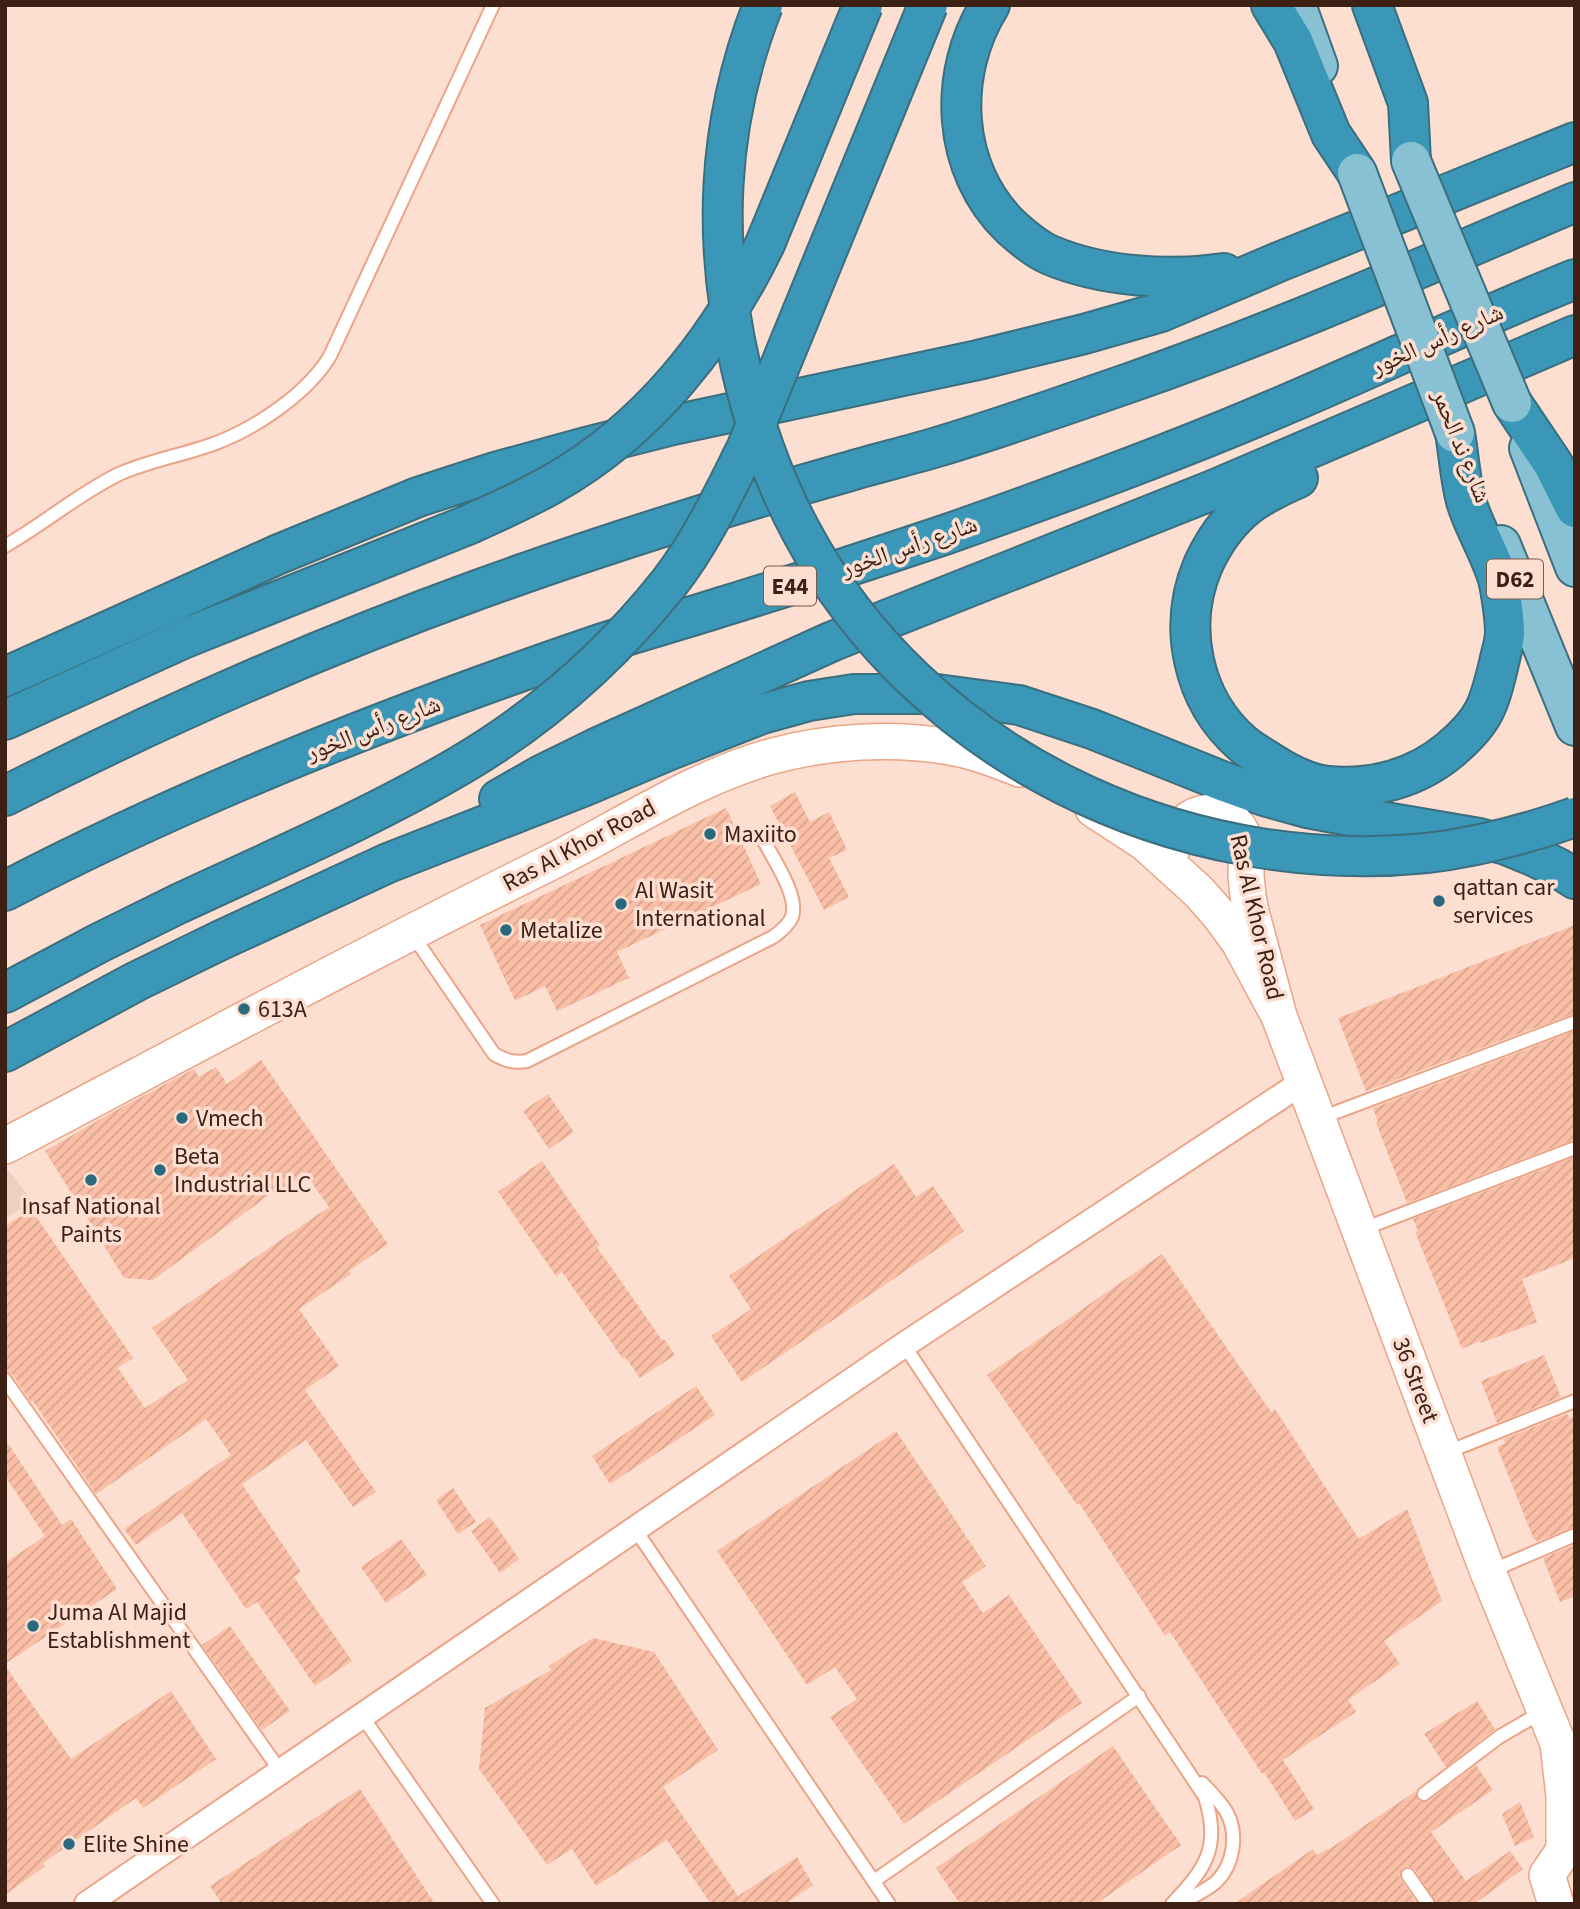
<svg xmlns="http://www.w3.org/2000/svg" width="1580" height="1909" font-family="'Source Sans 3','Noto Naskh Arabic',sans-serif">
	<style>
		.built { fill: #f0cec0 }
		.building { fill: url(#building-hatch) }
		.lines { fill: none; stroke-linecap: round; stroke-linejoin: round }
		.lane-casing { stroke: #eba485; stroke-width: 16 }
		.street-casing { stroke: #eba485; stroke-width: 28 }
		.secondary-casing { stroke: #eba485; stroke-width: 38 }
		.primary-casing { stroke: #3b6e7e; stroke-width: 42 }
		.highway-casing { stroke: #3b6e7e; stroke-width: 42 }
		.lane { stroke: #fff; stroke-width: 12 }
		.street { stroke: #fff; stroke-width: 24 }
		.secondary { stroke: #fff; stroke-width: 35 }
		.primary { stroke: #89c1d4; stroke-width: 38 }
		.highway { stroke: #3b97b7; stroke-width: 38 }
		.primary-bridge-casing { stroke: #3b6e7e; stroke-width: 42; stroke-linecap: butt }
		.highway-bridge-casing { stroke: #3b6e7e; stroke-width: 42; stroke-linecap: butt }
		.primary-bridge { stroke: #89c1d4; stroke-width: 38 }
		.highway-bridge { stroke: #3b97b7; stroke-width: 38 }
		.poi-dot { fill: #2a697e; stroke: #fddfd2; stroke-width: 2.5 }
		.labels { text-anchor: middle; stroke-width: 7; stroke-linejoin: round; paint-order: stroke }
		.shield { fill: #fddfd2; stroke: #765a4d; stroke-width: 2 }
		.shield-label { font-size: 23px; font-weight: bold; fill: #3c2114 }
		.street-label { font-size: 24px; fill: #3c2114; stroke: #fddfd2 }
		.poi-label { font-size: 24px; fill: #3c2114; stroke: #fddfd2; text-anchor: start }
	</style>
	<defs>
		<pattern id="building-hatch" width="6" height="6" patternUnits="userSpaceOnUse" patternTransform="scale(1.75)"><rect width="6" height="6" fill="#fabfa6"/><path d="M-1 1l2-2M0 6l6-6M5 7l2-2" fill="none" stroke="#d7a48e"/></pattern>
	</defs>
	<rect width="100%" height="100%" fill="#fddfd2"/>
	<path class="built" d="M9,1171L32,1201L5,1219V1173Z"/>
	<path class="building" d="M795,792L810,822L829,812L847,850L829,858L849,897L824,910L770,806Z
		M726,808L761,884L617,952L629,978L557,1011L545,986L515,1001L480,925Z
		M1575,925V1013L1366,1091L1338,1018Z
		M1575,1031V1139L1407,1203L1376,1123L1378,1122L1373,1108Z
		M261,1060L388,1244L349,1271L351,1274L299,1309L339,1366L305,1390L376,1492L353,1507L306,1440L242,1484L301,1572L294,1577L352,1661L315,1686L257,1602L246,1609L182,1513L136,1545L124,1529L231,1455L206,1419L96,1494L33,1401L31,1402L12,1374L5,1371V1226L31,1209L133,1358L118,1368L145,1408L188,1380L152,1328L329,1207L305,1173L279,1192L277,1189L153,1280L124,1278L45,1151L111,1113L194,1069L199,1077L216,1067L227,1084Z
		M548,1094L574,1132L549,1149L523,1111Z
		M1575,1157V1258L1522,1279L1537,1322L1481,1343L1480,1341L1462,1349L1415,1232L1418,1231L1413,1219Z
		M542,1161L600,1245L597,1247L662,1340L664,1339L675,1355L640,1378L625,1357L623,1359L562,1272L556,1276L498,1192Z
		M894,1164L916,1197L933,1186L964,1231L742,1382L711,1336L751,1309L729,1276Z
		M1162,1254L1271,1412L1275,1409L1359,1539L1407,1509L1442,1601L1384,1641L1400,1664L1348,1700L1356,1712L1283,1760L1314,1809L1295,1821L1264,1772L1262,1774L1170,1632L1165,1636L1079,1503L1077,1505L987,1375Z
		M1544,1355L1561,1397L1497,1423L1481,1381Z
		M696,1386L715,1415L610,1484L592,1456Z
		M1567,1414L1569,1418L1575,1416V1526L1537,1542L1536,1539L1534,1540L1497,1447L1505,1443L1504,1439Z
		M896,1431L986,1566L962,1582L983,1613L1009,1595L1082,1703L904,1824L830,1717L857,1699L835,1667L807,1685L717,1551Z
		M5,1439L62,1525L71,1519L117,1589L5,1664V1563L45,1536L5,1476Z
		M453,1488L476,1522L458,1534L436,1500Z
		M490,1517L519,1559L500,1573L471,1531Z
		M401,1539L427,1575L386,1603L361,1567Z
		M1575,1545V1596L1560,1602L1543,1558Z
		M230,1626L290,1711L262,1730L202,1645Z
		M593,1638L654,1652L718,1750L663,1787L738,1896L797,1857L813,1885L785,1904H711L667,1840L596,1886L572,1849L547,1865L479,1769L485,1708L551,1670L549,1666Z
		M5,1666L71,1759L171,1691L216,1759L143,1808L136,1798L43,1863L45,1866L5,1895Z
		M1477,1701L1495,1729L1446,1767L1424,1734Z
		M1113,1746L1181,1845L1096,1904H960L936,1868Z
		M1476,1765L1493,1790L1431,1832L1466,1881L1510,1851L1523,1869L1474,1904H1437L1415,1870L1408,1866L1403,1868L1399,1876L1417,1904H1234L1313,1849L1317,1855L1327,1849L1328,1850L1416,1791L1418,1800L1421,1802L1429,1801Z
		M360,1789L435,1904H222L210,1886Z
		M1520,1802L1534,1837L1515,1846L1502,1814Z"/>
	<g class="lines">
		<g class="lane-casing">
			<path id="lane" d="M5,546C44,524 78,494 119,474C150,460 184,455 216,443C256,428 308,393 330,356L493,5
				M412,934L494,1054C506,1061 514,1063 527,1061L773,937C780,932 788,926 792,917C799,896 774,860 764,841
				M1321,1118L1575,1022
				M1363,1229L1575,1148
				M904,1345L1205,1797C1221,1847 1206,1868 1172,1904
				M5,1380L281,1772
				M1445,1453L1575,1401
				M635,1529L889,1904
				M1491,1571L1575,1535
				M362,1716L493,1904
				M1424,1794L1499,1737L1542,1712
				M1408,1875L1428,1904
				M874,1881L1139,1696
				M1179,1904C1191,1897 1208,1890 1217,1881C1234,1864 1238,1834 1227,1813C1221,1802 1211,1792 1202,1783"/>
		</g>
		<g class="street-casing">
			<path id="street" d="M87,1904L904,1345L1303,1082"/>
		</g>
		<g class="secondary-casing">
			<path id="secondary" d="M1093,809L1145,843L1199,892L1220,916L1239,942L1279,1016
				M1172,849C1175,812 1224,797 1242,833C1248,845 1246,862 1246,876C1247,887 1248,897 1250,908L1279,1016L1488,1572L1558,1743L1564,1796V1850
				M5,1146C187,1050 367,953 551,862C625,825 693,778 773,756C828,741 893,737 950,747C974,751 997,760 1020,769
				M1556,1904L1547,1875L1564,1850L1575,1840"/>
		</g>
		<g class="primary-casing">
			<path id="primary" d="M1296,5L1318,66
				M1529,448L1575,567
				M1501,545L1575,726"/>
		</g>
		<g class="highway-casing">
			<path id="highway" d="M990,5C947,74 951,169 1011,227C1022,237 1036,249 1050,255C1102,277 1169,281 1224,273
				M1271,5L1293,41L1331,134L1357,173
				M1372,5L1408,103L1411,161
				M1512,403L1553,464L1575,508
				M1298,478C1281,486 1262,494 1247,506C1228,521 1213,543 1203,565C1177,626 1192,700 1243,744C1251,751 1261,756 1270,762C1287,773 1307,784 1328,786C1373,790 1417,778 1451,749C1485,720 1489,705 1499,663C1501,653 1505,642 1505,632C1505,619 1501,592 1498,579C1490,552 1474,528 1466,501C1460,479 1459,455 1455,433
				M5,677L279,554L418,497L495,472L586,447L673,425L978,360L1084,334L1161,312L1281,261L1575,142
				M5,720L185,638L470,524
				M5,796C157,719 317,648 477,590C598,546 723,507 847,472C877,463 907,456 937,447C1001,428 1065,405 1129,383C1281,330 1427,265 1575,202
				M499,799L543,774L594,749L833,641L1213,490L1575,335
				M5,891C195,792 397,713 600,644C640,631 681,620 721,607C797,584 872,559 947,534C1061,494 1176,452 1287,404C1383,363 1478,318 1575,279
				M5,993L99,943L178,904
				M5,1052L137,981L221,940L388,863L585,786L670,750L762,714L809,701L854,694H937L1019,705L1092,729L1222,781L1264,796L1307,808L1350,816L1479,838L1506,845L1533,856L1558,868L1575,879"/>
		</g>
		<use href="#lane" class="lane"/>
		<use href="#street" class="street"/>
		<use href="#secondary" class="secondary"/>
		<use href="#primary" class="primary"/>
		<use href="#highway" class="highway"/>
		<g class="primary-bridge-casing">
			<path id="primary-bridge" d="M1411,161L1512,403
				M1357,173L1455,433"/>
		</g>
		<g class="highway-bridge-casing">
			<path id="highway-bridge" d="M763,5C716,125 712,243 741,368C754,425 773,479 801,531C920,755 1178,878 1427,853C1478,847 1527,834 1575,817
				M470,524C498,511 526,499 552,484C648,430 718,341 765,244L863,5
				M178,904C272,860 369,819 459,766C539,719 611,656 669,583C701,542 723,495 746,449L928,5"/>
		</g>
		<use href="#primary-bridge" class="primary-bridge"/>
		<use href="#highway-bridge" class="highway-bridge"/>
	</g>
	<g class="poi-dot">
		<circle cx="710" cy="834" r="7"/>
		<circle cx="1439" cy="901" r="7"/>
		<circle cx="621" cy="904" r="7"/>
		<circle cx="506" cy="930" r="7"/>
		<circle cx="244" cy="1009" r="7"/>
		<circle cx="182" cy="1118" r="7"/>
		<circle cx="160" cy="1170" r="7"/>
		<circle cx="91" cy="1180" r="7"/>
		<circle cx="33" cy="1626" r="7"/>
		<circle cx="69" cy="1844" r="7"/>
	</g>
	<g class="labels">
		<g class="shield">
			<rect x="1487" y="559.5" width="56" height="39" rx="5"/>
			<rect x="764" y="566.5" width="52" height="39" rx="5"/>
		</g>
		<g class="shield-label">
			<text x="1515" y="587">D62</text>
			<text x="790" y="594">E44</text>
		</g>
		<g class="street-label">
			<text transform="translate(1437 339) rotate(-24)" y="8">شارع رأس الخور</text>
			<text transform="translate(1462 446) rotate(68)" y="8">شارع ند الحمر</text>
			<text transform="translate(909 546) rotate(-19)" y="8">شارع رأس الخور</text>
			<text transform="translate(373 728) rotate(-21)" y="8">شارع رأس الخور</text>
			<text transform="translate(579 845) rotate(-28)" y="8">Ras Al Khor Road</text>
			<text transform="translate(1257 917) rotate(77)" y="8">Ras Al Khor Road</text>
			<text transform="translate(1416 1380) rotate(69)" y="8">36 Street</text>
		</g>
		<g class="poi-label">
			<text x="724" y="842">Maxiito</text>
			<text x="1453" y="895">qattan car<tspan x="1453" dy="28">services</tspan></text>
			<text x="635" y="898">Al Wasit<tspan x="635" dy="28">International</tspan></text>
			<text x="520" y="938">Metalize</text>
			<text x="258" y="1017">613A</text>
			<text x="196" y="1126">Vmech</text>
			<text x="174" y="1164">Beta<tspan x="174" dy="28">Industrial LLC</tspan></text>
			<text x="91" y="1214" text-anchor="middle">Insaf National<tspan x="91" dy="28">Paints</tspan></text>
			<text x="47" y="1620">Juma Al Majid<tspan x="47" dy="28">Establishment</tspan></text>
			<text x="83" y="1852">Elite Shine</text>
		</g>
	</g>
	<rect width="1580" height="1909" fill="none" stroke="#3c2114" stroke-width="14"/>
</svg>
